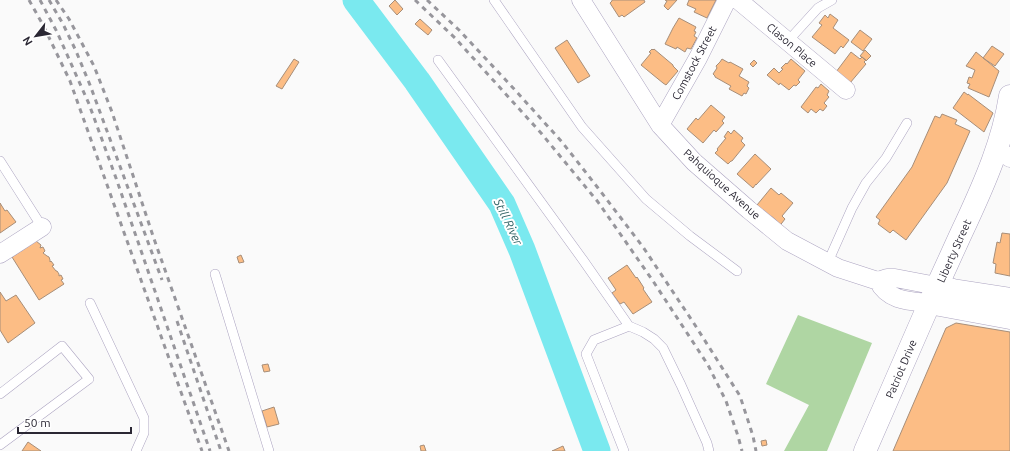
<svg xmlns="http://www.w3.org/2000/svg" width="1010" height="451" font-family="Ubuntu,sans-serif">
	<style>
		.grass { fill: #afd6a3 }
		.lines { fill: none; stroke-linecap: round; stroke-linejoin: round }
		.river { stroke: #7ae9ef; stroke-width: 27 }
		.building { fill: #fcbd85; stroke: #a78e79 }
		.service-casing { stroke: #aca4c1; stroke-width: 10 }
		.minor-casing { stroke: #aca4c1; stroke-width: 19 }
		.tertiary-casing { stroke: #aca4c1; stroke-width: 23 }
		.primary-casing { stroke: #aca4c1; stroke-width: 23 }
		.service { stroke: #fff; stroke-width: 9 }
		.minor { stroke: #fff; stroke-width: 18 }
		.tertiary { stroke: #fff; stroke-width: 22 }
		.primary { stroke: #fff; stroke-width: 22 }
		.rail { stroke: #97969c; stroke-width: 3; stroke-dasharray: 5 5; stroke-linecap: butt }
		.labels { text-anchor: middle; stroke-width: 4; stroke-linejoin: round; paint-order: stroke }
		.street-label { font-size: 11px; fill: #2a2733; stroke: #fff }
		.water-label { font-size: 12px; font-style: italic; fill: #306163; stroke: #fff }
	</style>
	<rect width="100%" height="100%" fill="#fafafa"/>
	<path class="grass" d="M798,315L872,343L827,451H784L809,405L766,384Z"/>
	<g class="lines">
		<path class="river" d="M356,0L417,81L502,204L522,250L597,451"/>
	</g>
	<path class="building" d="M395,0L403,9L397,15L389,6Z
		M612,0H644L645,2L624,17L622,15L619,17L610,3L612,1Z
		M665,0H677L668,10L664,6L667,1Z
		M689,0H716L707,18L694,12L696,9L687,5Z
		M830,14L838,20L833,28L849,40L843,48L841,46L835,54L812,37L822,25L819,23L825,15L828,18Z
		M679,18L696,27L694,31L696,32L694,36L697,38L691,49L687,48L685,52L677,47L676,49L665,44L673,28Z
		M420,19L432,30L428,35L415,24Z
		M860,30L872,39L863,51L851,42Z
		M567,40L590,76L578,83L555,48Z
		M992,46L1004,54L995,66L983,58Z
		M652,49L653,50L654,49L673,65V66L678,71L666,85L663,83L641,65L651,53L649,52Z
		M865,50L871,56L866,61L862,57L860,56Z
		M851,52L860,59L862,57L866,60L864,62L866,64L850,83L836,72Z
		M976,52L999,71L989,97L968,88L970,84L967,83L969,77L972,78L975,70L966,66Z
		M294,59L299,62L282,89L276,86Z
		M722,59L729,63L730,62L743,69L739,76L749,82L747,86L749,88L746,94L744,93L742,96L729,89L731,86L715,77V76L713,74L717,68L716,66L720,62Z
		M791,59L805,71L798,80L800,82L796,86L794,85L789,90L780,83L779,85L767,75L774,68L779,73L783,69L781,68L786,63L787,64Z
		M754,60L757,63L753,67L750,64Z
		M821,84L829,91L827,95L829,97L824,103L827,106L823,111L820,109L816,113L811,109L808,113L801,107L816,87L818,88Z
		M964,92L968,95V94L993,113L984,132L953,108Z
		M711,105L725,117L722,121L724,123L716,132L714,130L703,143L687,129L696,118L698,120Z
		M942,114L957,120L955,124L970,131L947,183L906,240L893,230L890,233L878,224L880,220L876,217L912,167L935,116L940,118Z
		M734,130L743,138L741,141L745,145L732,161H731L728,164L715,153L718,150L717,149L726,138L724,137L728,131L731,134Z
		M755,154L771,169L756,185V184L753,188L737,174Z
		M771,188L779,195L781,193L793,203L782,216L785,219L778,228L774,224L777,221L771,216L769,219L756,209L758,206L757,205Z
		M0,203L5,211L7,210L16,222L0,233Z
		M1002,233L1010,234V276L995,273L996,264L993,263L997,242L1000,243Z
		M36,241L41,245L40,248L43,247L45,251L43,253L47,256L49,257L50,260V262L51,261L54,265L52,266L56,271H57L59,274V276L61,275L63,279L61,280L64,284L39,300L12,257Z
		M241,255L244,262L239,263L237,257Z
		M627,265L636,278L637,277L644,288L643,289L652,302L633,314L624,302L620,304L612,293L616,290L608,278Z
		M0,292L6,301L16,295L35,323L8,343L0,330Z
		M956,323L1010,332V451H893L946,328Z
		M268,364L270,371L264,372L262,365Z
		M274,407L279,424L267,427L262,411Z
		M766,440L767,445L762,446L761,441Z
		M28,442L41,451H22Z
		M424,445L426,451H421L420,446Z
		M563,446L565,451H552Z"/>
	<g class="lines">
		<g class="service-casing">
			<path id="service" d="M494,0L582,127L646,199L690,236L737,271
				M788,41L818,8L832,0
				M438,60L583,260L629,326L643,332L654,339L663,348L681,385L707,443L709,451
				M0,161L42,227
				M828,262L852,208L866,183L886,158L907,123
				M215,274L269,451
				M90,303L144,418V433L136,451
				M0,394L62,346L89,379L0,445
				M624,451L586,354L594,340L629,326"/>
		</g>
		<g class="minor-casing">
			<path id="minor" d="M581,0L660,125L694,162L749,210L787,241L838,268L878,281L887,278H895L937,286
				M738,0L846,90
				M660,125L698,58L727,0
				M997,149L1010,158
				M0,254L42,227
				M878,281C888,301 909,301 929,303"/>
		</g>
		<g class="tertiary-casing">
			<path id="tertiary" d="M937,286C947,265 956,244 966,223C985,182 1003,141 1010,96"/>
		</g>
		<g class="primary-casing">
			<path id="primary" d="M929,303L1010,318
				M865,451L937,286L953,290L1010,299"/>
		</g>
		<use href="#service" class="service"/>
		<use href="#minor" class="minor"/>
		<use href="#tertiary" class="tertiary"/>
		<use href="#primary" class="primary"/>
		<path class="rail" d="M29,0L43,25L70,81L202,451
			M40,0L57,32L89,104L116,178L210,451
			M49,0L63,24L76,51L90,85L162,280
			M56,0L69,19L94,66L112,112L153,236L229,451
			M415,0L455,38L541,133L598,202L653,281L708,365L726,401L738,436L742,451
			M427,0L459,30L515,90L562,142L598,188L643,247L695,325L740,396L753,436L756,451
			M177,321L221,451"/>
	</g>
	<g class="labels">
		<g class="street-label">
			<text transform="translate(792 45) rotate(40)" y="4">Clason Place</text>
			<text transform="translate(694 63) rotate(-62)" y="4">Comstock Street</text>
			<text transform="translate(722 184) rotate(42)" y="4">Pahquioque Avenue</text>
			<text transform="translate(954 251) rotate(-66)" y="4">Liberty Street</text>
			<text transform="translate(901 369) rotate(-67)" y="4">Patriot Drive</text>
		</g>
		<g class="water-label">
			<text transform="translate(508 222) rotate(64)" y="4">Still River</text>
		</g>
	</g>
	<g transform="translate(36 36) rotate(239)" stroke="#ffffff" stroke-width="3" paint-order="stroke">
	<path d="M0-3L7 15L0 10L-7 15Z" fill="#2a2733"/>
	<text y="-6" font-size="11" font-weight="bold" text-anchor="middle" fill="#2a2733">N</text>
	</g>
	<path d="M18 427v6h113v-6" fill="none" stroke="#2a2733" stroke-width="2"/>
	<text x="24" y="427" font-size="12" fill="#2a2733" stroke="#ffffff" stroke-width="3" paint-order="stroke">50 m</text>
</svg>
